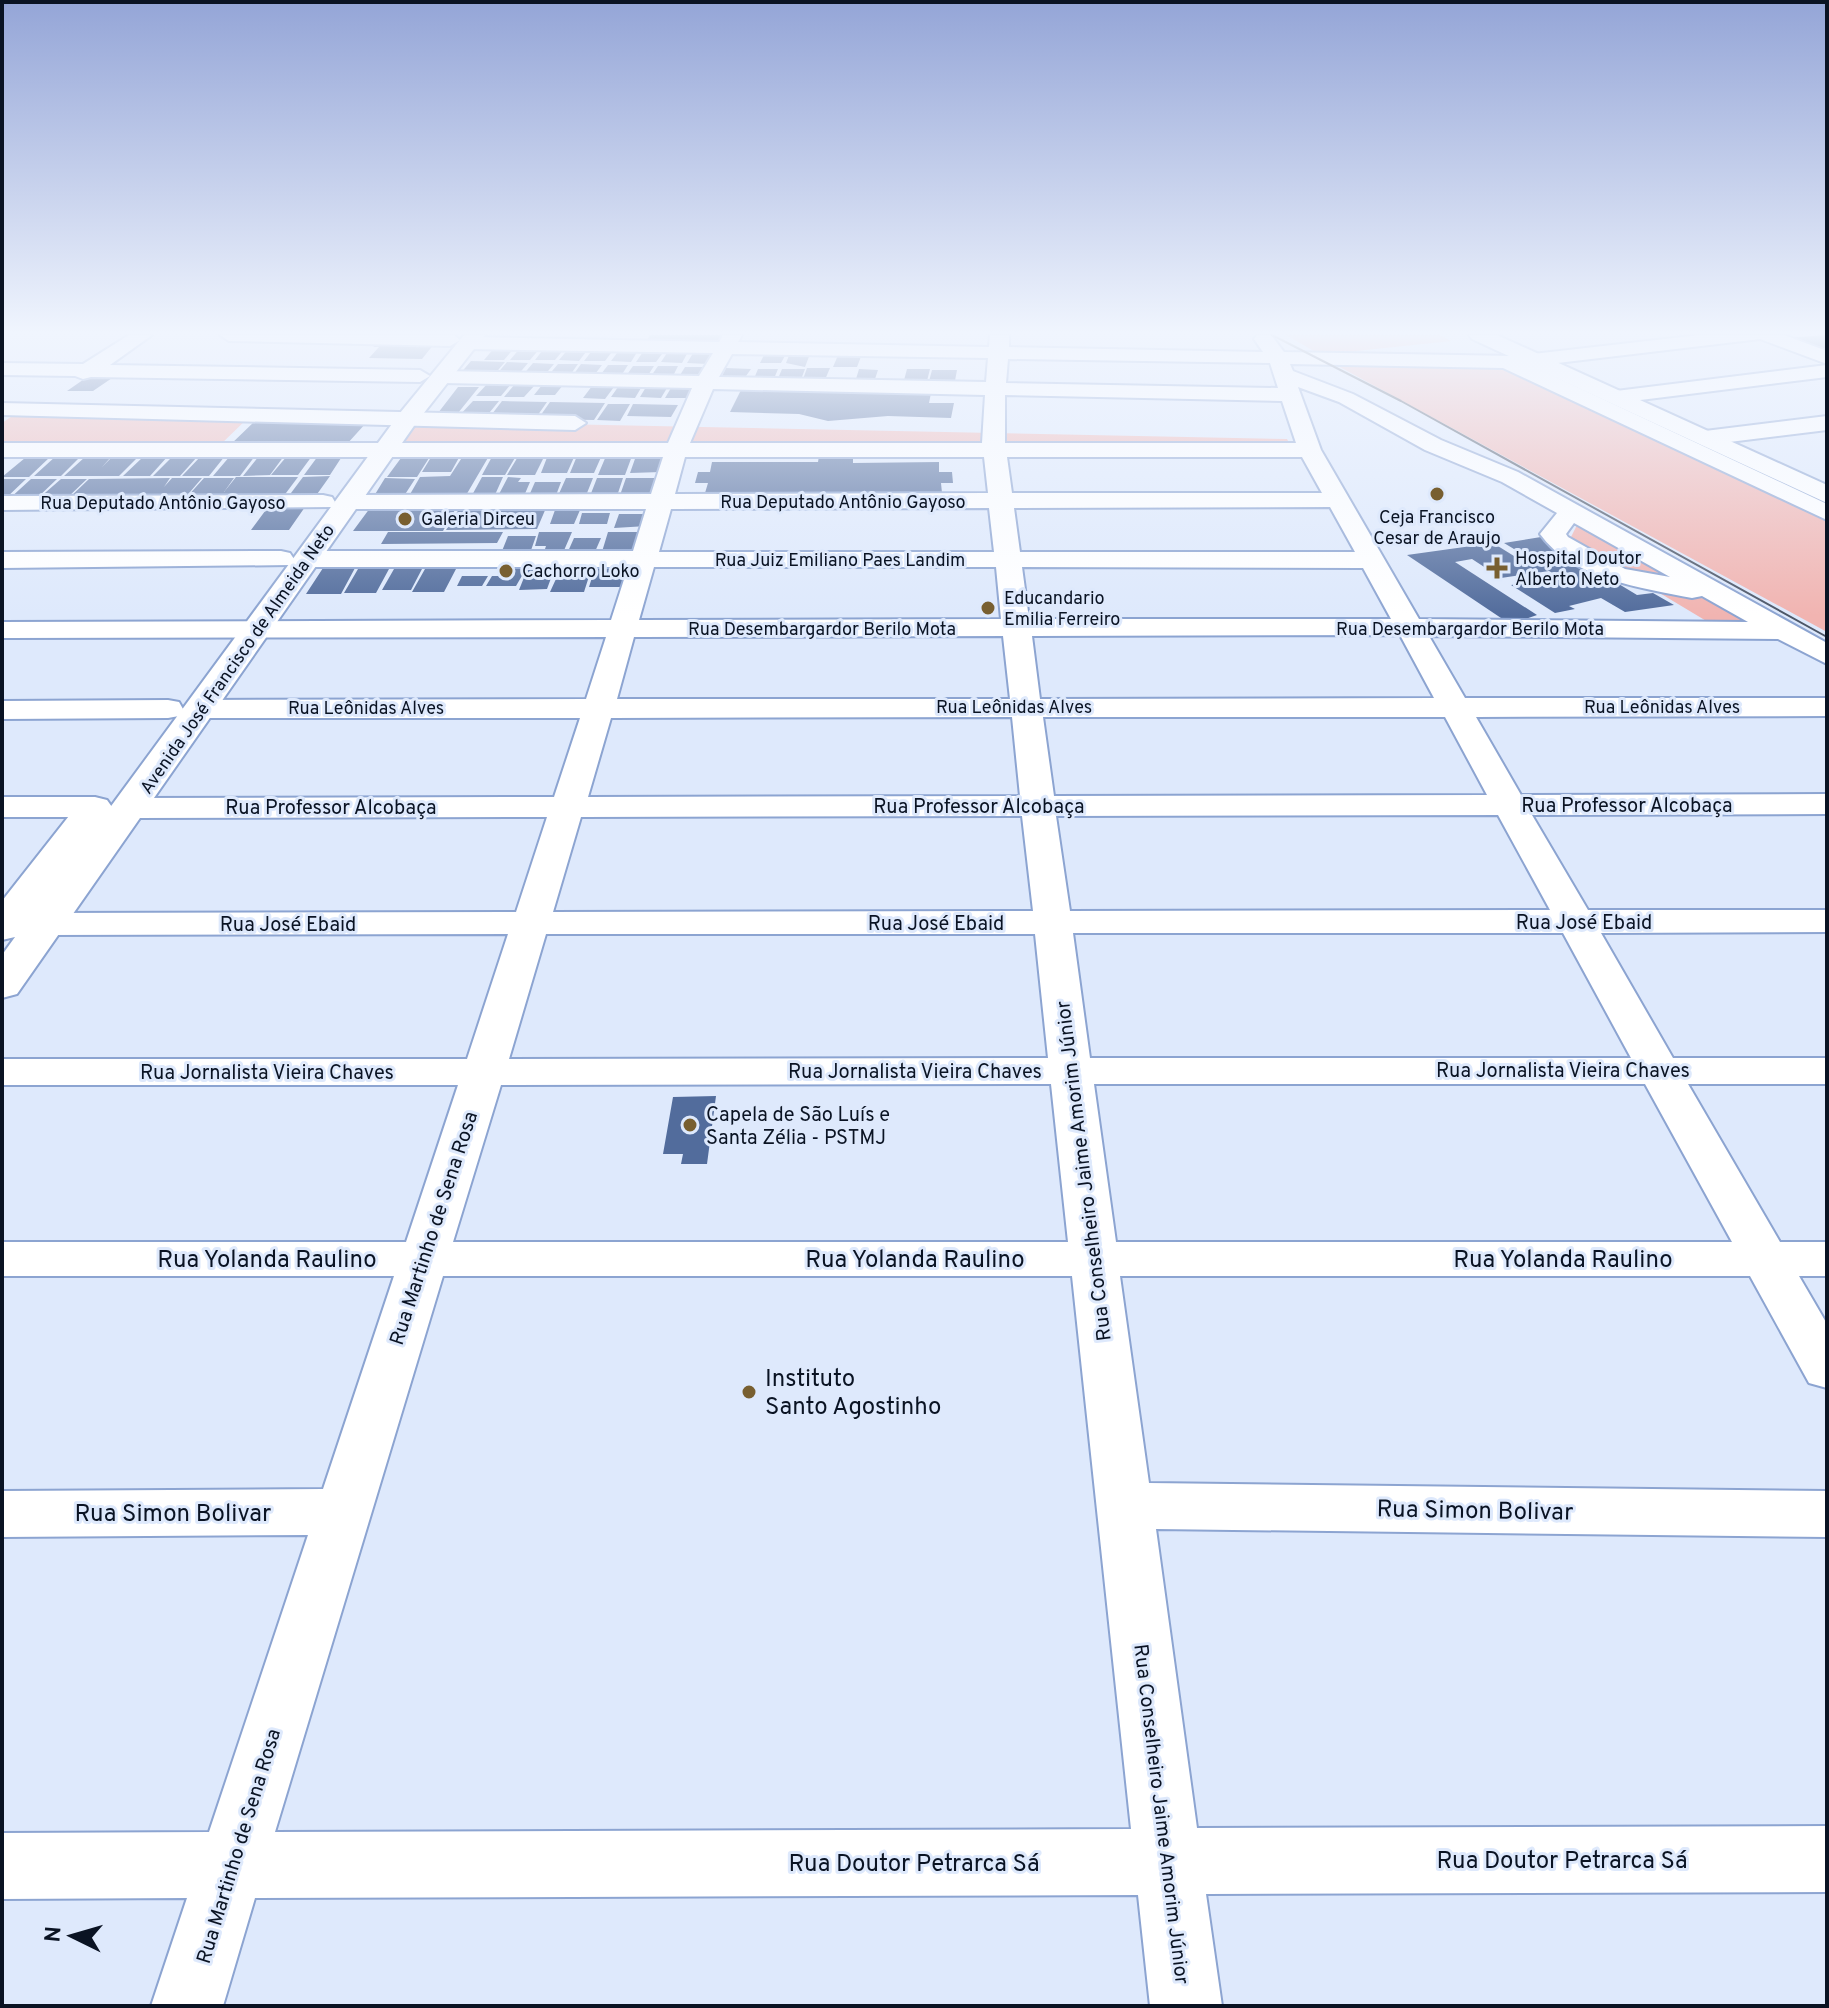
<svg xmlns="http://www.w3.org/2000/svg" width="1829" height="2008" font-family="Overpass,sans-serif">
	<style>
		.green { fill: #f1b4b1 }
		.building { fill: #526c9c }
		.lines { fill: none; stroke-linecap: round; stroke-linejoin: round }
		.minor-casing { stroke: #8ca4d1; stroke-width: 4 }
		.major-casing { stroke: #8ca4d1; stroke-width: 4 }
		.minor { fill: #fff; fill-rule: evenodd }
		.major { fill: #fff; fill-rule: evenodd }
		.tram { stroke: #4c5667; stroke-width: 2 }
		.poi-dot { fill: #785f30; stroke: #dee9fc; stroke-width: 3 }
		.labels { text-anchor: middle; stroke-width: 6; stroke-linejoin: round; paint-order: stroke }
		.far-street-label { font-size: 18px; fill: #0a1323; stroke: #dee9fc }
		.far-poi-label { font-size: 18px; fill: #0a1323; stroke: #dee9fc; text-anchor: start }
		.street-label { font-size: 20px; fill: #0a1323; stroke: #dee9fc }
		.poi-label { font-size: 20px; fill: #0a1323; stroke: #dee9fc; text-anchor: start }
		.near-street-label { font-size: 24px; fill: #0a1323; stroke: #dee9fc }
		.near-poi-label { font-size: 24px; fill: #0a1323; stroke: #dee9fc; text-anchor: start }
	</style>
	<rect width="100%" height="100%" fill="#dee9fc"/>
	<path class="green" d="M1286,335H1440L1451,341L1328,354L1314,351Z
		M1338,366L1510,369L1827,520V632Z
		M18,412L249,417L218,447H2V423Z
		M413,421L1287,439L1292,448L394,447Z
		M1578,523L1684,583L1627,574L1569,541Z
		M1653,589L1712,600L1750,622H1708Z"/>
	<path class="building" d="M650,335H726L721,344L645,343Z
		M1827,335V349L1818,350L1786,338Z
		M377,344H434L422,359L369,358L379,347H373Z
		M495,347H515L504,360H484Z
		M521,347H541L530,360H510Z
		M545,347L565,348L555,360H535Z
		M569,348H589L579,361L559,360Z
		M594,348L614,349L605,361H584Z
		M620,349H639L631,362L611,361Z
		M645,349L665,350L656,362H636Z
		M669,350H689L682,363L661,362Z
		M695,350L715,351L708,364L687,363Z
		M766,351L787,352L781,363H760Z
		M790,353L810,354L805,367L786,363Z
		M839,353L862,354L857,367H833Z
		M471,361L505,362L493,376L459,375Z
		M507,362L528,363L517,376L496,375Z
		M533,363L554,364L543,377L522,376Z
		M558,364H578L568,378L547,377Z
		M581,364L602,365L592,378H571Z
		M608,365H628L619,379L598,378Z
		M633,366H654L645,380L624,379Z
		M658,366H678L671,380L649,379Z
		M685,367H706L698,381L677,380Z
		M726,368L751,369L746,376H722Z
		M807,368H830L824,382H802Z
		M758,369H778L773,381H753Z
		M782,369H805L800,382L777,381Z
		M859,369L878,370L875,379H856Z
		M907,369H930L926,385L903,384Z
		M932,370H957L954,386L928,385Z
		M90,375L115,376L93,391H67Z
		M488,383L511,384L501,396H476Z
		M515,384L535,385L524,397H504Z
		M542,385H563L555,395H534Z
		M592,386L614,387L605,399L583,398Z
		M458,387H479L458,413H438Z
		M618,387L641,388L635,398L611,397Z
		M646,387L667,388L661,398L640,397Z
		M671,388H693L686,398H665Z
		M742,388L931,393L929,403H954L951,418L888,416L828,421L799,414L730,412Z
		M473,401H499L485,418L458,417Z
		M502,401L547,402L535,419L489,418Z
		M550,402L605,403L594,420L538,419Z
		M608,404H630L620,421L597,420Z
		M633,404L678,405L671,417L627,416Z
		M256,420L366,423L347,444L229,446Z
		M433,454H461L451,472H422Z
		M343,455L330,475H304L318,456Z
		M493,455L516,456L505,475H482Z
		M519,455H545L535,475H507Z
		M548,455H575L567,473H541Z
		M602,455L594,473H570L577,456Z
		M665,455L661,472L630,473L636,456Z
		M853,455V463L939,462V472H952L953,483H941L942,493H705L708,483H695L698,472H710L712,462H818L819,456Z
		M56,456H81L61,476H34Z
		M168,456L150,476H123L143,457Z
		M201,456H225L209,476H182Z
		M230,456H255L240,476H213Z
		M259,456H284L270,475L243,476Z
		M287,456H312L298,475H271Z
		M463,456H489L465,497L409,496L420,477L450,476Z
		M606,456H632L625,475H598Z
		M50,457L29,477H2L25,458Z
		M85,457H111L102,467L112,457H138L119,476H64Z
		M172,457H197L180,476H153Z
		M401,458H429L417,477H387Z
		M330,476L315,497H288L303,477Z
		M236,477H298L283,497L186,498L204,478H234L224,492Z
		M482,477H503L494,497H471Z
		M508,477L521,478L518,482H530L524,496H498Z
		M170,478L164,487L172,478H202L184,499H68L89,479Z
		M385,478L415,479L404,496H374Z
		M566,478H593L585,498H557Z
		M597,478H623L617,496H590Z
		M626,478H658L653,497L619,498Z
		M2,479H26L4,500Z
		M31,479H57L35,500H8Z
		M61,479H87L66,499H38Z
		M535,482H561L555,498H528Z
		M268,507H305L289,530H251Z
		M370,508H456L443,531H353Z
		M546,508L537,529L446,530L459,509Z
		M555,510H580L574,524H550Z
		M582,513H610L607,524H579Z
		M619,514H651L647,526L614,528Z
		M388,532H503L497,543L381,544Z
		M539,532H572L562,555H543L546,546H535Z
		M608,532H641L635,555H601Z
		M508,536H536L529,556H500Z
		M1541,537L1637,595L1653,593L1674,605L1625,612L1601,598L1569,606L1575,609L1555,613L1511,585L1560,577L1549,571L1501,578L1472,559L1455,562L1537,615L1520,621L1516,618L1504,620L1407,555L1493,543L1522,561L1532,560L1504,543Z
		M574,538H601L594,554L566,556Z
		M506,567H527L516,586H486L492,576H502Z
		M592,567L584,592H550L561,568Z
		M323,568H355L341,594H306Z
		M595,568H630L624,587H589Z
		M358,569H389L376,593H344Z
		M394,569H422L411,590H382Z
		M425,569H456L444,592H412Z
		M527,570H554L547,589L519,590Z
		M462,576H488L482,586H457Z
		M716,1096L707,1164H681L683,1154H663L673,1097Z"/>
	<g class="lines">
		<g class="minor-casing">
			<path id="minor" d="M129,335H152L110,365L420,370L430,376L420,382L91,377L83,379L75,376L2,375V363L83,364Z
				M220,335H454L460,340L450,346L229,341Z
				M723,335H742L738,342L989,347L990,335H1009V347L1263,352L1254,339L1257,335H1271L1284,352L1515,356L1700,335H1784L1827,351V364L1760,339L1532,366L1827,504V520L1503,368L1290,364L1293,371L1353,394L1441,440L1518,472L1827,643V664L1778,639L1429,636L1465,698H1827V716L1476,717L1521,795L1827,794V814L1532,815L1588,910H1827V932L1601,933L1673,1058H1827V1084H1688L1780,1242H1827V1276H1799L1827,1324V1388L1809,1383L1750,1276H1120L1149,1483L1827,1491V1537L1156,1529L1197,1828L1827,1826V1892L1206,1894L1222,2006H1150L1138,1895L255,1898L223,2006H151L187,1898L2,1899V1833L209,1832L308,1535L2,1537V1491L323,1489L394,1276H2V1242H406L458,1085H2V1059H467L508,934L45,935L32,932L26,924L32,916L45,913L516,912L547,817L131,818L119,815L114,808L119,801L131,798L554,797L580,718H201L190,716L186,709L190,702L201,700L586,699L606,637L2,638V622L611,620L628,567H308L299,565L295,559L299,553L308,551H633L646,509H348L339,507L336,502L339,497L348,495L651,494L663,457H2V443H668L692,388L442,383L432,377L442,371L699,376L713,353L469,349L459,343L469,337L719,342ZM732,354L988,358L986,382L719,377ZM1008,359L1270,363L1278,388L1006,383ZM1298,387L1339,402L1425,450L1502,482L1557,513L1540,534C1572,579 1642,588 1692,598L1702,596L1748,622L1419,619L1321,450ZM713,389L985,395L982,443H690ZM1005,395L1282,401L1296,443H1005ZM685,457H984L988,493L675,494ZM1007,457H1302L1322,493H1012ZM1330,507L1355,552H1020L1014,508ZM989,508L994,552H659L671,509ZM1574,523L1670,577L1625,569L1568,537L1566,534ZM654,567H996L1001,619L639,620ZM1022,567L1363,568L1391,619H1029ZM1400,635L1434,698L1040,699L1032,636ZM1003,636L1010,699H617L634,637ZM1012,717L1020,796L588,797L611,718ZM1043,717H1445L1487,795L1054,796ZM1498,815L1550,910L1070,911L1056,816ZM1022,816L1033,911L553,912L581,817ZM1073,933H1563L1631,1058H1090ZM546,934H1035L1048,1058L509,1059ZM1051,1084L1068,1242H453L501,1085ZM1094,1084H1645L1732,1242H1116ZM443,1276H1072L1131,1829L275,1832Z
				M1827,365V377L1616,403L1606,397L1616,391Z
				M2,403L575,416L586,423L575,430L2,415Z
				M1827,416V430L1705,445L1694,438L1705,431Z
				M323,495L332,497L335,502L332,507L2,510V496Z
				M281,551L290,553L294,559L290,565L2,568V552Z
				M168,700L179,702L183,709L179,716L168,718L2,719V701Z
				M2,797H95L107,800L112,807L107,814L95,817H2Z"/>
		</g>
		<g class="major-casing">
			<path id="major" d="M464,335H485L416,423L17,994L2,998V955L15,937L2,940V901L76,807L89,804L102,807L106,813L400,413Z
				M1469,335H1497L1827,485V503L1472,339Z"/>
		</g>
		<use href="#minor" class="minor"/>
		<use href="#major" class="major"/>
		<path class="tram" d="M1272,335L1401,401L1827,637"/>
	</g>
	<linearGradient id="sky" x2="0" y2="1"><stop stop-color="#94a5d7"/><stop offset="0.54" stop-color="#f0f5fe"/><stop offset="1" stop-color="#f0f5fe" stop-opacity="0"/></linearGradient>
	<rect width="1829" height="616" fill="url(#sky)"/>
	<g class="poi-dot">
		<circle cx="1437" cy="494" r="8"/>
		<circle cx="405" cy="519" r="8"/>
		<path d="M1493 556h8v8h8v8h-8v8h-8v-8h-8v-8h8z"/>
		<circle cx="506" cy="571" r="8"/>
		<circle cx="988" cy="608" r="8"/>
		<circle cx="690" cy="1125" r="8"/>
		<circle cx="749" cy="1392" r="8"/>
	</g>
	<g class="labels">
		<g class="far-street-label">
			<text x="843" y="508">Rua Deputado Antônio Gayoso</text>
			<text x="163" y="509">Rua Deputado Antônio Gayoso</text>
			<text x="840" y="566">Rua Juiz Emiliano Paes Landim</text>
			<text x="822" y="635">Rua Desembargardor Berilo Mota</text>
			<text x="1470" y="635">Rua Desembargardor Berilo Mota</text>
			<text transform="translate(237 659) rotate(-55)" y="6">Avenida José Francisco de Almeida Neto</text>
			<text x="1014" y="713">Rua Leônidas Alves</text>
			<text x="1662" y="713">Rua Leônidas Alves</text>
			<text x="366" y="714">Rua Leônidas Alves</text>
		</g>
		<g class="far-poi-label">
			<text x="1437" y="523" text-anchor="middle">Ceja Francisco<tspan x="1437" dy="21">Cesar de Araujo</tspan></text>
			<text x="421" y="525">Galeria Dirceu</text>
			<text x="1515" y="564">Hospital Doutor<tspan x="1515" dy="21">Alberto Neto</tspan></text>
			<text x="522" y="577">Cachorro Loko</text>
			<text x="1004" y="604">Educandario<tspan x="1004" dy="21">Emilia Ferreiro</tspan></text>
		</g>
		<g class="street-label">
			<text x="1627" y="812">Rua Professor Alcobaça</text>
			<text x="979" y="813">Rua Professor Alcobaça</text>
			<text x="331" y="814">Rua Professor Alcobaça</text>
			<text x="1584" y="929">Rua José Ebaid</text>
			<text x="936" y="930">Rua José Ebaid</text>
			<text x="288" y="931">Rua José Ebaid</text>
			<text x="1563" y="1077">Rua Jornalista Vieira Chaves</text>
			<text x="915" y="1078">Rua Jornalista Vieira Chaves</text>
			<text x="267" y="1079">Rua Jornalista Vieira Chaves</text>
			<text transform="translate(1083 1171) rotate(-97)" y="7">Rua Conselheiro Jaime Amorim Júnior</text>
			<text transform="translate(433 1228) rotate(-72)" y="7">Rua Martinho de Sena Rosa</text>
			<text transform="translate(1162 1814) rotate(83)" y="7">Rua Conselheiro Jaime Amorim Júnior</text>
			<text transform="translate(238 1846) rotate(-73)" y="7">Rua Martinho de Sena Rosa</text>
		</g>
		<g class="poi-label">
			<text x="706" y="1121">Capela de São Luís e<tspan x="706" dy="23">Santa Zélia - PSTMJ</tspan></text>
		</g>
		<g class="near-street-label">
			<text x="267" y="1267">Rua Yolanda Raulino</text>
			<text x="915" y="1267">Rua Yolanda Raulino</text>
			<text x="1563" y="1267">Rua Yolanda Raulino</text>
			<text transform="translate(1475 1510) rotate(1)" y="8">Rua Simon Bolivar</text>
			<text x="173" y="1521">Rua Simon Bolivar</text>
			<text x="1562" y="1868">Rua Doutor Petrarca Sá</text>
			<text x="914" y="1871">Rua Doutor Petrarca Sá</text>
		</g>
		<g class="near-poi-label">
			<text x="765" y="1386">Instituto<tspan x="765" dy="28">Santo Agostinho</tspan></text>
		</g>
	</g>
	<rect width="1829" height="2008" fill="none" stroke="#0a1323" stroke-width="8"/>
	<g transform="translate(72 1936) rotate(275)" stroke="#dee9fc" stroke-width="6" paint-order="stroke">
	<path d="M0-6L14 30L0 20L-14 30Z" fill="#0a1323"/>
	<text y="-12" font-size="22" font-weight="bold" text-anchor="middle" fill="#0a1323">N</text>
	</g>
</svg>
